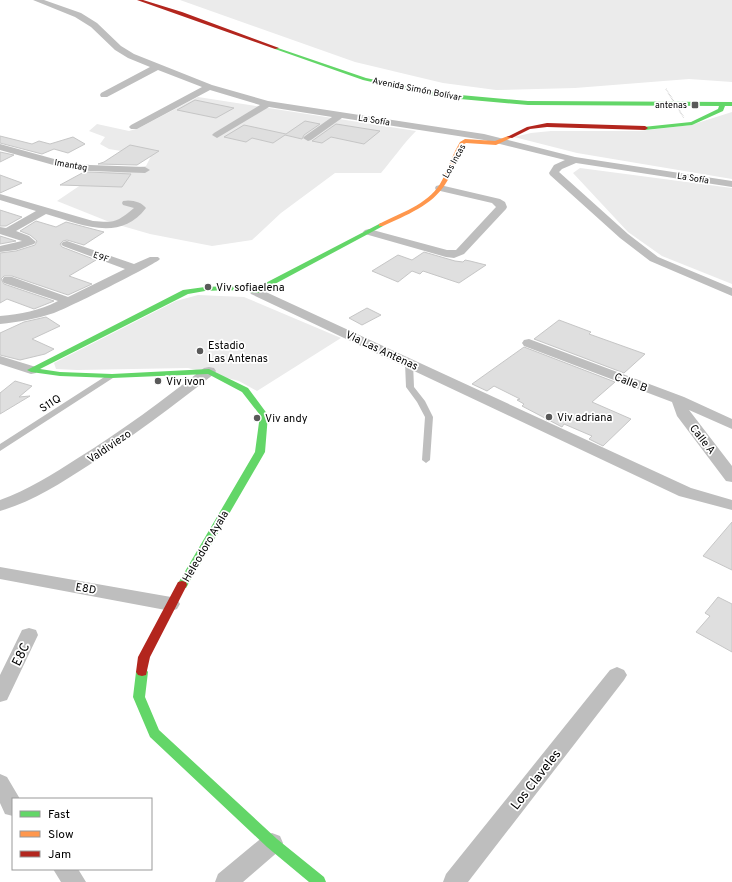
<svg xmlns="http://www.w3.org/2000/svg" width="732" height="882" font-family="Overpass,sans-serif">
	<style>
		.green { fill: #ebebeb }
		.building { fill: #dfdfdf; stroke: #c6c6c6 }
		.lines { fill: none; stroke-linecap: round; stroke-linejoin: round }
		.lane { fill: #bebebe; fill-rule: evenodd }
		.street { fill: #bebebe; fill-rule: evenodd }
		.fast { fill: #63d668; fill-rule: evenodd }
		.slow { fill: #ff974d; fill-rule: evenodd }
		.jam { fill: #b3261e; fill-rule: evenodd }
		.path-bridge { stroke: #b9b9b9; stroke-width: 1.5; stroke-dasharray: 0.5 1; stroke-linecap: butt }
		.poi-dot { fill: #595959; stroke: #fff; stroke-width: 1.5 }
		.labels { text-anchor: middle; stroke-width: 3.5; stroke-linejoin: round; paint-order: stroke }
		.far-street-label { font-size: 9px; fill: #000; stroke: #fff }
		.far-poi-label { font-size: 9px; fill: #000; stroke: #fff; text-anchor: end }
		.poi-label { font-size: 11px; fill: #000; stroke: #fff; text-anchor: start }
		.street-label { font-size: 11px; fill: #000; stroke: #fff }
		.near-street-label { font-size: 13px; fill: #000; stroke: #fff }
	</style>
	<rect width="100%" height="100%" fill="#fff"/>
	<path class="green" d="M180,0H732V82L689,79L575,88L496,90L443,83L355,62Z
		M198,97L416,131C403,144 393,159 381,173H335L281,213L252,240L212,246L150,234L112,223L57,201L97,174L146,166L151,156L109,149L100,144L105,137L89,131L97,124L129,131L139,128Z
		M732,112V179L577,153L514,137L531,133L551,131H639L691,125Z
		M580,168L732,188V284L662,256L628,232L573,173Z
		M198,295L244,297L341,338L257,391L239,381L188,368L77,370L56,369L54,363L176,301Z"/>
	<path class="building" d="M195,100L234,108L216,118L177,110Z
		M305,121L320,124L304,135L302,139L285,135L273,143L252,138L246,142L224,137L244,125L286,134Z
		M336,124L380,131L364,144L331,137L322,143L312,141Z
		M0,136L32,144L39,141L50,144L73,137L85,144L68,153L54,149L42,154L0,143Z
		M130,145L159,151L137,165L98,164L104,162Z
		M0,152L14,155L0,162Z
		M84,172H90L131,174L122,187L60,185Z
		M0,175L22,183L0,193Z
		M0,210L22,217L6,226H0Z
		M36,221L56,227L66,222L104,232L84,245L67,240L63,241L60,244L62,247L96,260L69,276L92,284L68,295L12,276H4L1,279L4,284L54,301L34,309L7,299L0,303V253L16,251L35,245L37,241L30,235L20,231Z
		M0,236L16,241L0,244Z
		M424,252L455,261L463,262L465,260L470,261L486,265L459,283L423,271L420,274L412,271L398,282L372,271L398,255L412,260Z
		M367,308L381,315L362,325L349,318Z
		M46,317L60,326L32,339L54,349L45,354L20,360L0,355V333L24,322Z
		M559,320L591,332L589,334L645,354L624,373L534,339Z
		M524,347L615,382L592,402L631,419L603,446L589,439L592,436L564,424L562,427L522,406L524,404L517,400L520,399L494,386L487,391L472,384Z
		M15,381L32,386L19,397L30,396L0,414V393Z
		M732,522V570L703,556Z
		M718,597L732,604V652L696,632L710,616L705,613Z"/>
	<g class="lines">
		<path class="lane" d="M406,361H409L413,363L414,387L425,401L433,417L430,460L426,463L422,460L425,417L417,402L406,387L405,363Z
			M109,374H112L116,376L0,451V444Z"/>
		<path class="street" d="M33,0H44L81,13L97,23L121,46L134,54L212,85L268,101L484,134L575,157L732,181V187L576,163L562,169L559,172L628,234L658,257L732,288V296L650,261L620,238L550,175L549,173L554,165L565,160L484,140L342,118L311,140L308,141L303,138L305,136L332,117L269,107L217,138L212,135L214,133L260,105L210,90L137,129H131L129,127L131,125L202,87L158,70L107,97H101L100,95L101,93L150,67L128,58L115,50L91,27L75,17Z
			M0,144L65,162L90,165L145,167L150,170L145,173L90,171L64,168L0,150Z
			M440,185L500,199L505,202L507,207L506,209L464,254L454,258L446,257L365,234L363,232L365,230L369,229L447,250H456L496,207L492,203L436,190L435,188L436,186Z
			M0,194L93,221C115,223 117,222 134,208L123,205L122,203L123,201C131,199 142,202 146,208C120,243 80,224 46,214L16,231L29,236L36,242L34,244L16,250L0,252V246L22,241L0,234V227L6,228L36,211L0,200Z
			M67,241L134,264L150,257H158L160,259C156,264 66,309 54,313C36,319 19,322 0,324V316C21,314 39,311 58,301L4,283L2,280L4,277H12L68,297L125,269L63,246L61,244L63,242Z
			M255,287L691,488L732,500V510L679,496L251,294L249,291L251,288Z
			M529,339L684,397L732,419V429L689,410L732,466V482L726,481L677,416L672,402L524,346L522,343L524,340Z
			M0,356L36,367L38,370L36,373L31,374L0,364Z
			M209,367L214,368L216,371L214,374C173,406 132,437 89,465C61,483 32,502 0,511V500C28,490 53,474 78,458C122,431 163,400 204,368Z
			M0,567L171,597L177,599L180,604L177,609L171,611L0,579Z
			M29,628L36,630L38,635L7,700L0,702V675L22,630Z
			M617,667L624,670L627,675L624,680L468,882H443L446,874L610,670Z
			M0,774L7,777L20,799H13V816L5,814L0,803Z
			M272,833L280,836L283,843L280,850L243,882H215L218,874L264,836Z
			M53,869H78L86,882H61Z"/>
		<path class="fast" d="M275,47L366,78L438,93L528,101L732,102V106H725L723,111L692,125L645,130L643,129V127L691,122L718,109L719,106L528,105L438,97L363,80L275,49Z
			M381,223L383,224V226L258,293L229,290L205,291L188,294L40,369L60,372L112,374L209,369L248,388L268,415L265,452L186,588H178L177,585L255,452L260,415L242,392L208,374L112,378L60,376L31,372L27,370L183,290L205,287L229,286L254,289Z
			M142,668L146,669L148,672L145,697L159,730L277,839L324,877L326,882H309L267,847L150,737L133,697L136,672L138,669Z"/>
		<path class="slow" d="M508,136L513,137L496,145L466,143L464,144C458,157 454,171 446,183C432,206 406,215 383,226H379V224C400,213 427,205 440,184C448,170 452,155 460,142L465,139L495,141Z"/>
		<path class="jam" d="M137,0H143L182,12L279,48L275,49Z
			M547,123L645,126L648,128L645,130L547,127L530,129L512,138L507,137L527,127Z
			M182,581L186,582L187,585L150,657L146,675L142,676L138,675L136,672L138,657L178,582Z"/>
		<path class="path-bridge" d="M666,89L684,118"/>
	</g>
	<g class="poi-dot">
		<rect x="691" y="101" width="8" height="8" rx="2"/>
		<circle cx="208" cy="287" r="4"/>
		<circle cx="200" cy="351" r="4"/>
		<circle cx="158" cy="381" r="4"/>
		<circle cx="549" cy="417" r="4"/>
		<circle cx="257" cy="418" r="4"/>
	</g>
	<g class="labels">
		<g class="far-street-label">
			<text transform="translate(417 89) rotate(11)" y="3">Avenida Simón Bolívar</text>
			<text transform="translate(374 120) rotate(9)" y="3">La Sofía</text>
			<text transform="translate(454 161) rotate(-61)" y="3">Los Incas</text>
			<text transform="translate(71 165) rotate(10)" y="3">Imantag</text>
			<text transform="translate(693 178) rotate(9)" y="3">La Sofía</text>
			<text transform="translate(101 257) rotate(20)" y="3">E9F</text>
		</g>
		<g class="far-poi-label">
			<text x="687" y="108">antenas</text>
		</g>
		<g class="poi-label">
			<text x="216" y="291">Viv sofiaelena</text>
			<text x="208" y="349">Estadio<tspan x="208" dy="13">Las Antenas</tspan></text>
			<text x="166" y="385">Viv ivon</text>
			<text x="557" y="421">Viv adriana</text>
			<text x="265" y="422">Viv andy</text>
		</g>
		<g class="street-label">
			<text transform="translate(382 350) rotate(25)" y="4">Via Las Antenas</text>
			<text transform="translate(631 382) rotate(21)" y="4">Calle B</text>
			<text transform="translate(50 403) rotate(-33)" y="4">S11Q</text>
			<text transform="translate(703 439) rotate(52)" y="4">Calle A</text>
			<text transform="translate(109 446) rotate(-34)" y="4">Valdiviezo</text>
			<text transform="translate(205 546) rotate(-60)" y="4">Heleodoro Ayala</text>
			<text transform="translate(86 588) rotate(10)" y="4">E8D</text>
		</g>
		<g class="near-street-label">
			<text transform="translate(20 654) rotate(-64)" y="5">E8C</text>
			<text transform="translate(535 779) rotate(-52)" y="5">Los Claveles</text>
		</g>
	</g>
	<rect x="12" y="798" width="140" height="72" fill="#ffffff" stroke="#999999"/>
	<rect x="20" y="811" width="20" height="6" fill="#63d668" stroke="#999999"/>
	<text x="48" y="818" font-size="12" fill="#000000">Fast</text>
	<rect x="20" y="831" width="20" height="6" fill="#ff974d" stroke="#999999"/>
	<text x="48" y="838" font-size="12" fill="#000000">Slow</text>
	<rect x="20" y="851" width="20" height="6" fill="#b3261e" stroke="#999999"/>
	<text x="48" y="858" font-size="12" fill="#000000">Jam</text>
</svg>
